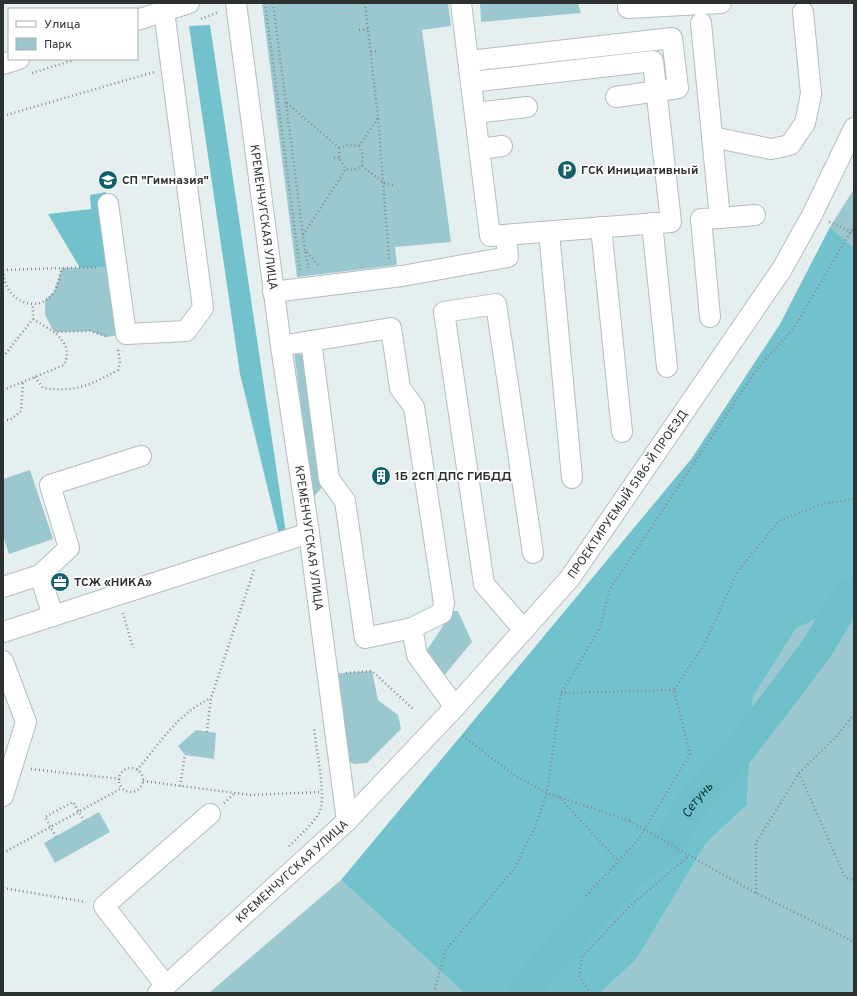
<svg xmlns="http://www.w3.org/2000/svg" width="857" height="996" font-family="Overpass,sans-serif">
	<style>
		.green { fill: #9bc8ce }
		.forest { fill: #72c2cd }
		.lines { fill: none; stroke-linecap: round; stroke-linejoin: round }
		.river { stroke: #6fbfca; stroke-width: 32 }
		.minor-casing { stroke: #b5bdbf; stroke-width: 22 }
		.path { stroke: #858b8c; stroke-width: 2.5; stroke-dasharray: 1 3; stroke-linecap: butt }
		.minor { stroke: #fff; stroke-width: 20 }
		.path-bridge { stroke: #858b8c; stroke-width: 2.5; stroke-dasharray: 1 3; stroke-linecap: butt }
		.labels { text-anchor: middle; stroke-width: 3.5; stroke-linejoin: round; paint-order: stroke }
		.poi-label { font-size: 12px; font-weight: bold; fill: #2e3132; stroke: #fff; text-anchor: start }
		.street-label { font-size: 12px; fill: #2e3132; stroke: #fff }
		.water-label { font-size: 13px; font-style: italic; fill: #093237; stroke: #fff }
	</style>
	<rect width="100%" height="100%" fill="#e6eff0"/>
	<path class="green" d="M262,3H448L451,26L422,30L451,242L395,247L397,265L297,277Z
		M480,3H578L581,13L481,22Z
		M854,189V248L830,227Z
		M117,267L126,334L106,337L90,331L54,332L45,315V300L54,292L62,268Z
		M294,352L313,360L329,479L313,498Z
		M30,470L53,539L9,554L3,536V479Z
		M854,600V993H600L636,960L707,842L747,805L753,697L796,629Z
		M448,611H458L472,642L442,678L425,653L443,626Z
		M372,671L378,700L398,715L401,729L367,763L354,764L339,757L328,674Z
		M196,730L216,733L214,759L185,755L178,746Z
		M99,812L110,832L55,863L44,843Z
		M341,880L464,993H209Z"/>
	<path class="forest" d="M210,25L287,540L280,539L240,374L189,26Z
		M106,192L117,267L80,268L48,214L91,209L90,195Z
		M830,227L854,248V600L796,629L753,697L747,805L707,842L636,960L600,993H464L341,880L692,458L780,324Z"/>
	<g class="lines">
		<path class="river" id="s1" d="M524,993L539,971L631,873L668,844L693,802L733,758L781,696L817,648L844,603L854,592"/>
		<g class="minor-casing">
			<g id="minor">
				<path id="s2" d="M236,3L281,346L309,533L347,821"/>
				<path d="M461,3L490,236L671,222L653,61L471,82"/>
				<path d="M628,3V8L721,3"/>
				<path d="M137,20L189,3"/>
				<path d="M701,23L720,218L701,219L710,317"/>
				<path d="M469,61L672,38L678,88L616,97"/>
				<path d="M3,64L19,59"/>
				<path d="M475,113L527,107"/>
				<path d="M712,137L771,149L790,145L805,123L811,94L803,12"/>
				<path d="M480,149L502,146"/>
				<path d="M108,204L126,334L186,331L203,308L164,11"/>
				<path d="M720,218L755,215"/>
				<path d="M652,223L667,367"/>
				<path d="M601,227L622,432"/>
				<path d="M549,232L572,478"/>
				<path d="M273,292L402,276L508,257L506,235"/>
				<path d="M311,341L391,328L400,388L414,407L444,603L442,613L412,628"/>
				<path d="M281,346L311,341L329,479L345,501L365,638L412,628L417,655L455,707"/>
				<path d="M40,575L69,548L50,485L141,456"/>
				<path d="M3,587L40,575L53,616"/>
				<path d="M524,630L484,584L444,312L496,304L533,553"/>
				<path d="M3,632L309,533"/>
				<path d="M3,661L26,722L3,796"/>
				<path d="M166,986L104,906L210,814"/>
				<path id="s3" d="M158,993L347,821L455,707L570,578L782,269L812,215L854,128"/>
			</g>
		</g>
		<path class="path" d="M265,3L300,270
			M273,3L305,250L320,267
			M365,3L378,118L389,259
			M201,19L219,12
			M359,30L368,29
			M371,52L378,51
			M32,73L77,59
			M287,103L339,148
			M3,116L154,72
			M359,146L378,118
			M339,148L348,145L359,146L363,155L362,166
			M339,148V158L346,169L354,170L362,166
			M334,158H339
			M362,166L384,183L393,185
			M829,222L854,233
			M303,235L346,169
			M305,252L309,268
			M3,270L98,267
			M3,270C4,274 4,279 5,282C12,304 40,313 54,292C58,285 60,275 62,268
			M33,319L54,332L90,331L108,337
			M3,357L33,319V305
			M35,377L43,388C76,392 89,386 118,370L120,361L118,350
			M3,390L64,365C71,351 65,342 54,332
			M3,420H10L21,411L23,382
			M123,613L133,648
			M346,673L372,671L413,709
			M561,693L674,690
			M207,732L211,698L254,570
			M463,736L514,775L547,793L630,821
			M119 780a12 12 0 1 1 24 0a12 12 0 1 1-24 0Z
			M31,769L120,779
			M137,770C159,744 179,712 210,699
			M799,773L845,877L854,881
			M143,781L251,795L321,792
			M180,786L185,755
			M559,797L618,861
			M224,803L235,793
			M56,837L45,817L73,802L84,821
			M289,846C298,837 318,820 321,808C325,789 316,749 314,728
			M3,853L122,788
			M688,855L756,893L854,942
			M3,888L86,902
			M756,893V843L799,773L835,738L854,714
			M586,896L638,840L690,754L674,690L705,643L738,571L779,521L822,504L854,499
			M3,928H6
			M434,993L445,951L514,869L535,827L547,793L561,693L600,628L610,589L757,369L794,328L854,226
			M591,993L579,976L582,957L630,906L689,856"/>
		<use href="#minor" class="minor"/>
		<path class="path-bridge" d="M630,821L688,855"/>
	</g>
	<defs>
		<g id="parking-disc" transform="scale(1)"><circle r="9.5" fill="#12616a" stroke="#fff"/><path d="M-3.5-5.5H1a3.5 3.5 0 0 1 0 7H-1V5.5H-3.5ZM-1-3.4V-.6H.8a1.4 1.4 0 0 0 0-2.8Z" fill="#fff"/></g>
		<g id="school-disc" transform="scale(1)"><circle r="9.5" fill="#12616a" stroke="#fff"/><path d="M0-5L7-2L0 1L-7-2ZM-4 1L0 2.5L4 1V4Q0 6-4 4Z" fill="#fff"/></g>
		<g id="building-disc" transform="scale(1)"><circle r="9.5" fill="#12616a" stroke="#fff"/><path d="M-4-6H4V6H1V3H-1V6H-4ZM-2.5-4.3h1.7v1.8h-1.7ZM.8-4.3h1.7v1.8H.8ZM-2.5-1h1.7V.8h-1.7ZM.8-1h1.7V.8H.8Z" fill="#fff"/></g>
		<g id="office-disc" transform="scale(1)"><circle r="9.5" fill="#12616a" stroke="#fff"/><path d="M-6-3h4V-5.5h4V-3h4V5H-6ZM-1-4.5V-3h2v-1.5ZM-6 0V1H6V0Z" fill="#fff"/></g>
	</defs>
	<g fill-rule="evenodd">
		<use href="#parking-disc" x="567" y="170"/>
		<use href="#school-disc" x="108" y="180"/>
		<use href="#building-disc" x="381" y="476"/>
		<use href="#office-disc" x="60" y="582"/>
	</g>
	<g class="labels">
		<g class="poi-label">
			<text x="581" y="174">ГСК Инициативный</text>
			<text x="122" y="184">СП "Гимназия"</text>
			<text x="395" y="480">1Б 2СП ДПС ГИБДД</text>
			<text x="74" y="586">ТСЖ «НИКА»</text>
		</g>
		<g class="street-label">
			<text dy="4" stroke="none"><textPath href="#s2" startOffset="216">КРЕМЕНЧУГСКАЯ УЛИЦА</textPath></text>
			<text dy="4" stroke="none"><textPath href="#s3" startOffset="687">ПРОЕКТИРУЕМЫЙ 5186-Й ПРОЕЗД</textPath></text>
			<text dy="4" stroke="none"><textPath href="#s2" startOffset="540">КРЕМЕНЧУГСКАЯ УЛИЦА</textPath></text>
			<text dy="4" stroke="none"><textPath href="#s3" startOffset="181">КРЕМЕНЧУГСКАЯ УЛИЦА</textPath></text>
		</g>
		<g class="water-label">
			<text dy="5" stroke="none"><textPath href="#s1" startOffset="261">Сетунь</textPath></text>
		</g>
	</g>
	<rect width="857" height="996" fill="none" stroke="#2e3132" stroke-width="8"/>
	<rect x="8" y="8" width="130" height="52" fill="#ffffff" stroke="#abadad"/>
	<rect x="16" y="21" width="20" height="6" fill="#ffffff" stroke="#abadad"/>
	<text x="44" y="28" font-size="12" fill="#2e3132">Улица</text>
	<rect x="16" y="38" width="20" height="12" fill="#9bc8ce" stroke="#abadad"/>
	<text x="44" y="48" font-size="12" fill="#2e3132">Парк</text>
</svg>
